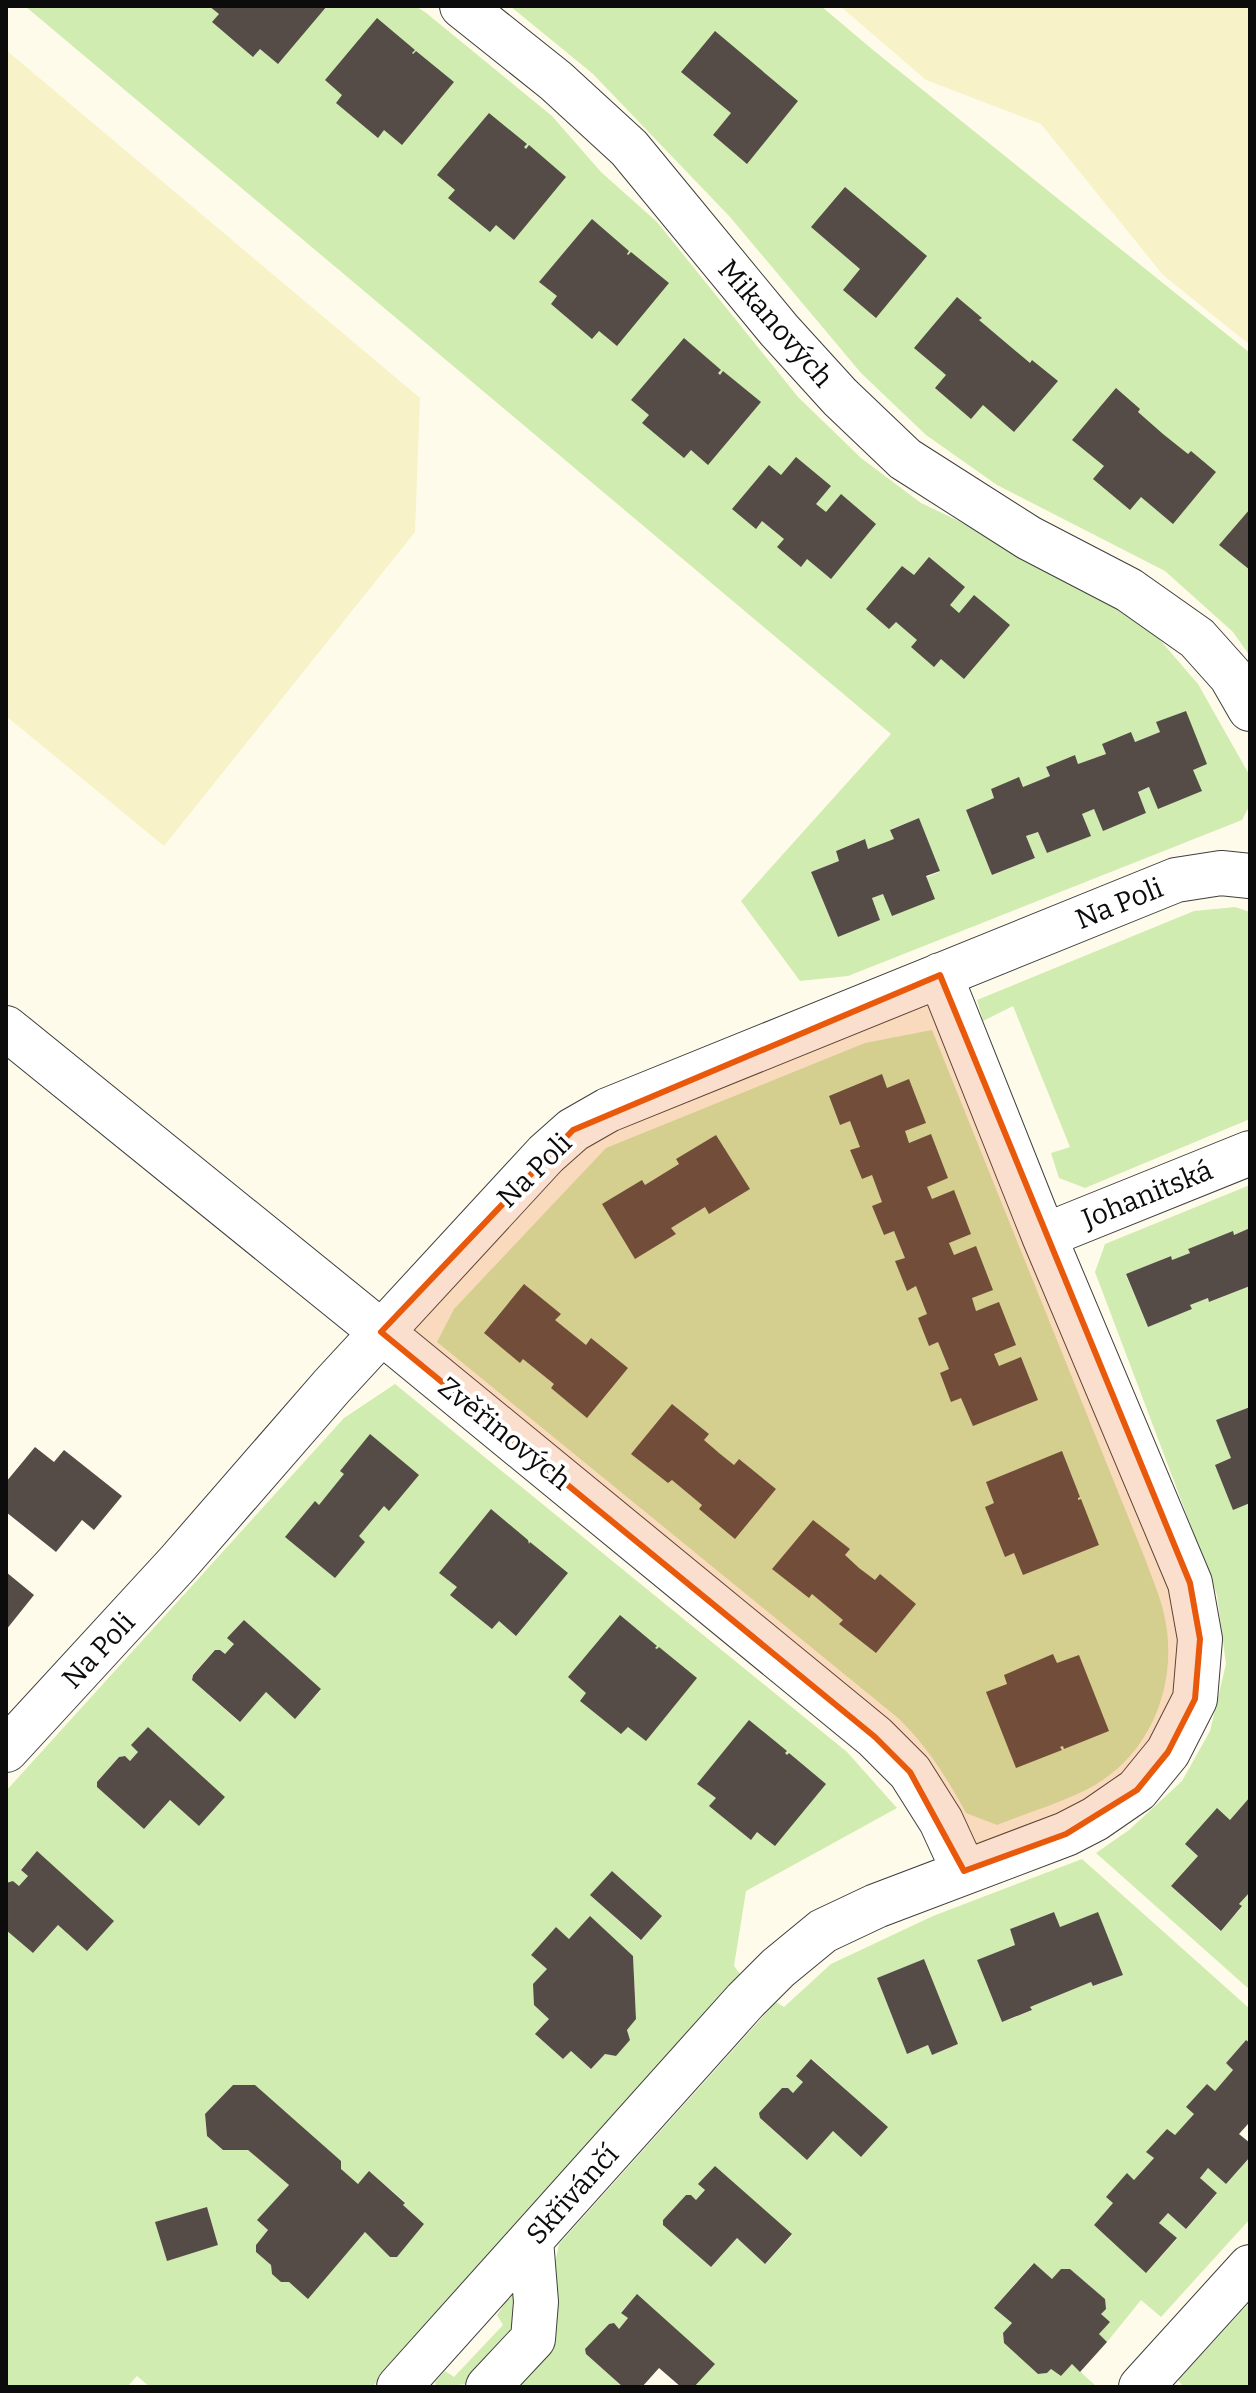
<svg xmlns="http://www.w3.org/2000/svg" width="1256" height="2393" font-family="Bitter,serif">
	<style>
		.farmland { fill: #f7f2c8 }
		.green { fill: #d0ecb1; fill-rule: evenodd }
		.building { fill: #554c47 }
		.lines { fill: none; stroke-linecap: round; stroke-linejoin: round }
		.minor-casing { stroke: #3f3f3f; stroke-width: 46 }
		.minor { stroke: #fff; stroke-width: 44 }
		.marked { fill: #e8590c; fill-opacity: 0.2; stroke: #e8590c; stroke-width: 6; stroke-linejoin: round }
		.labels { text-anchor: middle; stroke-width: 8; stroke-linejoin: round; paint-order: stroke }
		.street-label { font-size: 28px; fill: #0c0c0c; stroke: #fff }
	</style>
	<rect width="100%" height="100%" fill="#fffbea"/>
	<path class="farmland" d="M840,6H1250V345L1163,275L1041,124L926,80Z
		M6,50L420,398L415,532L164,846L6,716Z"/>
	<path class="green" d="M25,6H415L425,12L552,116L601,172L657,222L798,397L861,458L921,503L961,522L1141,618L1198,684L1250,776V805L1242,820L848,976L800,981L741,901L891,734ZM1186,711L1193,770L1138,792L1146,813L1103,830L1094,809L1082,814L1090,836L1047,853L1038,832L1026,836L1035,858L993,875L966,810L994,798L991,789L1018,778L1023,787L1050,776L1046,768L1075,755L1078,764L1106,754L1102,744L1135,742L1160,732L1157,722ZM919,818L940,872L872,898L880,920L838,937L811,872L839,861L836,851L864,839L868,849L894,839L891,829Z
		M510,6H821L873,50L1250,353V656L1233,632L1165,571L997,485L926,435L861,373L730,217L593,74Z
		M1235,907L1250,912V1119L1085,1188L1059,1178L1051,1153L1070,1147L1013,1006L983,1021L977,1000L1194,911Z
		M932,1030L1146,1561C1152,1578 1160,1596 1164,1614C1179,1679 1154,1750 1095,1785C1065,1802 1029,1812 997,1825L966,1813C947,1778 927,1746 898,1718L437,1342L454,1309L606,1148L865,1043Z
		M1250,1185V1228L1234,1235L1232,1232L1188,1249L1190,1253L1172,1260L1170,1256L1126,1275L1148,1327L1192,1309L1190,1305L1208,1298L1210,1302L1250,1286V1407L1216,1420L1250,1505V1797L1230,1820L1217,1809L1198,1856L1171,1886L1220,1931L1242,1907L1239,1904L1250,1892V1990L1096,1853L1129,1830L1182,1781L1210,1731L1226,1664L1217,1595L1095,1272L1105,1244Z
		M395,1384L847,1752L897,1808L746,1891L734,1966L740,1974L372,2387H150L137,2376L127,2387H6V1930L33,1953L58,1925L87,1951L37,1852L21,1869L28,1876L19,1886L13,1881L6,1883V1791L344,1418ZM244,1620L321,1690L295,1718L266,1692L239,1722L192,1680L193,1674L215,1650H220L225,1654L234,1644ZM148,1727L225,1797L199,1826L170,1800L144,1829L97,1787V1782L119,1757L125,1756L130,1761L138,1752L132,1745ZM612,1871L662,1916L640,1940L591,1895ZM556,1927L569,1939L633,1956L636,2019L627,2030L630,2040L616,2056L605,2054L591,2069L571,2051L563,2059L536,2035L549,2019L534,1984L547,1969L531,1955ZM233,2085L358,2184L370,2172L405,2202L403,2205L424,2224L397,2257H390L365,2232L308,2298L289,2282L272,2274L271,2265L256,2252V2245L268,2230L258,2220L289,2185L248,2150H223L207,2136L205,2114ZM207,2207L218,2245L167,2260L156,2223Z
		M1082,1859L1250,2009V2043L1246,2040L1226,2063L1233,2070L1215,2091L1207,2084L1194,2114L1175,2135L1167,2129L1147,2151L1154,2158L1134,2180L1127,2174L1113,2203L1094,2225L1147,2272L1177,2239L1159,2223L1168,2213L1186,2229L1217,2194L1200,2178L1208,2168L1226,2184L1250,2157V2219L1161,2317L1141,2300L1107,2342L1099,2334L1110,2322L1101,2314L1105,2299L1070,2269L1061,2270L1052,2279L1033,2263L995,2307L1012,2323L1003,2333L1004,2343L1038,2374L1047,2373L1051,2369L1061,2376L1072,2364L1097,2387H694L714,2363L637,2295L621,2312L628,2318L619,2329L614,2324H609L586,2349V2354L623,2387H509L553,2272L559,2244L776,2002L784,2007L831,1964L933,1916ZM1053,1912L1060,1927L1098,1912L1123,1975L1094,1986L1091,1982L1030,2007L1031,2011L1002,2022L977,1960L1015,1945L1010,1929ZM924,1959L958,2044L932,2055L928,2045L907,2054L877,1978ZM812,2059L887,2127L861,2157L833,2131L806,2159L760,2118V2113L782,2088H788L793,2093L803,2082L796,2076ZM715,2166L792,2235L765,2264L737,2238L711,2267L663,2225V2220L686,2195H691L696,2200L705,2190L699,2184Z
		M512,2292L523,2298L519,2326L466,2384L437,2387L435,2382L445,2371L454,2377L503,2325L497,2315Z
		M1250,2302V2387H1184L1178,2380Z"/>
	<path class="building" d="M209,6H327L278,64L260,49L253,57L212,22L219,14Z
		M377,18L415,50L412,53L413,54L416,51L454,82L402,145L384,130L378,138L336,103L342,95L325,80Z
		M715,31L798,101L747,164L713,135L731,113L681,72Z
		M489,113L527,144L524,147L526,149L529,145L566,177L514,240L496,225L490,232L448,198L455,190L437,175Z
		M845,187L927,256L876,318L843,290L860,269L811,227Z
		M592,219L629,251L627,254L628,255L631,252L669,283L617,346L599,331L592,339L551,304L557,296L539,282Z
		M957,297L982,318L979,320L1005,342L1030,363L1032,360L1058,381L1014,432L983,405L971,419L935,388L946,375L914,348Z
		M684,338L721,370L718,373L720,375L723,371L761,402L708,465L691,450L684,458L642,423L649,415L631,400Z
		M1116,388L1140,409L1138,412L1163,434L1188,454L1191,451L1216,472L1173,524L1141,497L1130,510L1093,479L1104,466L1072,440Z
		M796,457L831,486L816,504L826,512L841,494L876,524L831,579L807,559L801,567L777,547L784,539L762,521L756,529L732,509L769,465L781,475Z
		M1250,509V570L1219,545Z
		M929,557L965,587L950,605L959,613L974,595L1010,625L964,679L941,659L934,667L911,647L917,640L896,622L889,629L866,609L902,566L914,575Z
		M1186,711L1207,764L1193,770L1202,791L1158,809L1149,787L1138,792L1146,813L1103,831L1094,809L1082,814L1091,836L1047,853L1038,832L1026,836L1035,858L992,875L966,810L994,798L991,789L1019,777L1023,787L1050,776L1046,767L1075,755L1078,764L1106,754L1102,744L1131,732L1135,742L1160,732L1156,722Z
		M919,818L940,871L926,876L935,899L892,916L883,894L872,898L880,920L838,937L811,872L839,861L836,851L865,839L868,849L894,839L890,830Z
		M882,1074L887,1088L909,1079L926,1123L905,1131L909,1143L931,1134L948,1178L927,1187L932,1199L954,1190L971,1234L949,1243L954,1255L976,1246L993,1290L972,1298L976,1311L999,1302L1016,1345L994,1354L999,1366L1021,1357L1038,1400L973,1426L961,1398L951,1402L940,1373L949,1369L938,1342L929,1346L918,1318L927,1314L916,1286L907,1291L895,1261L905,1258L894,1231L884,1235L872,1206L882,1202L872,1175L862,1179L850,1150L860,1147L850,1121L840,1125L829,1096Z
		M716,1135L750,1189L709,1214L705,1207L671,1228L676,1234L635,1259L602,1204L642,1180L645,1185L679,1164L676,1159Z
		M1250,1228V1286L1209,1302L1208,1298L1190,1305L1192,1309L1148,1327L1126,1274L1171,1256L1172,1260L1190,1253L1188,1249L1233,1231L1234,1235Z
		M524,1284L561,1314L555,1320L586,1345L591,1338L628,1368L587,1418L551,1388L554,1384L523,1359L520,1363L484,1333Z
		M672,1404L709,1434L704,1440L719,1453L734,1465L739,1459L776,1489L735,1539L699,1509L702,1505L672,1480L668,1483L631,1454Z
		M1250,1407V1503L1233,1510L1215,1465L1231,1458L1216,1420Z
		M370,1434L419,1475L389,1511L384,1506L359,1536L365,1542L335,1578L285,1537L315,1501L319,1505L344,1474L340,1471Z
		M35,1447L54,1462L64,1450L122,1496L94,1530L82,1520L56,1552L6,1512V1482Z
		M1062,1451L1080,1497L1078,1498V1500L1081,1499L1099,1545L1023,1575L1014,1553L1005,1557L985,1507L994,1503L986,1482Z
		M491,1509L528,1540L529,1544L530,1542L568,1573L516,1636L499,1621L492,1629L450,1595L457,1587L439,1573Z
		M813,1520L850,1549L845,1555L859,1568L875,1580L880,1574L916,1604L876,1653L839,1624L843,1620L812,1594L809,1598L772,1569Z
		M6,1572L34,1595L6,1630Z
		M620,1615L657,1646L655,1648L657,1649L659,1647L697,1678L646,1741L628,1727L621,1734L580,1701L586,1693L568,1677Z
		M244,1620L321,1689L295,1719L266,1692L240,1722L192,1680L193,1675L215,1650H220L225,1654L234,1644L227,1638Z
		M1053,1654L1057,1663L1079,1655L1109,1731L1064,1749L1063,1746L1060,1747L1062,1750L1016,1768L986,1692L1007,1684L1004,1675Z
		M749,1720L787,1751L785,1753L787,1755L789,1753L826,1784L775,1846L757,1832L751,1840L709,1806L716,1798L697,1784Z
		M148,1727L225,1797L199,1826L170,1800L144,1829L97,1787V1782L119,1757L125,1756L130,1761L138,1752L131,1745Z
		M1250,1797V1892L1239,1904L1242,1906L1221,1931L1171,1886L1198,1856L1185,1844L1217,1808L1230,1820Z
		M37,1851L114,1921L87,1951L58,1925L33,1953L6,1930V1883L13,1881L19,1886L28,1876L21,1870Z
		M612,1871L662,1916L641,1940L590,1895Z
		M1054,1912L1060,1927L1098,1912L1123,1975L1093,1986L1091,1982L1030,2007L1032,2010L1002,2022L977,1960L1015,1945L1010,1929Z
		M590,1916L633,1956L636,2019L627,2030L630,2040L616,2056L605,2054L591,2069L571,2051L563,2059L535,2034L549,2019L534,2005L533,1984L547,1969L531,1955L556,1927L569,1939Z
		M924,1959L958,2044L932,2055L928,2045L907,2054L877,1978Z
		M1246,2040L1250,2043V2125L1248,2124L1239,2134L1250,2143V2157L1226,2184L1208,2168L1200,2178L1217,2193L1186,2229L1168,2213L1159,2223L1177,2238L1146,2273L1094,2225L1113,2203L1106,2197L1127,2173L1134,2180L1154,2158L1146,2152L1167,2129L1175,2135L1194,2114L1186,2107L1207,2084L1215,2091L1233,2070L1226,2063Z
		M811,2059L888,2127L861,2157L833,2131L807,2160L760,2118L759,2113L782,2088H788L793,2093L803,2082L796,2076Z
		M233,2085H255L341,2161V2169L358,2184L369,2171L405,2203L403,2205L424,2224L397,2257H390L365,2232L308,2299L289,2282H281L272,2274L271,2265L256,2252V2245L268,2230L257,2220L289,2185L248,2150H223L207,2136L205,2114Z
		M715,2166L792,2234L765,2264L737,2238L711,2267L663,2225V2220L686,2195H691L696,2200L705,2190L698,2184Z
		M207,2207L218,2245L167,2261L155,2222Z
		M1034,2263L1052,2279L1061,2269H1070L1105,2299L1106,2309L1101,2314L1110,2322L1099,2334L1107,2342L1080,2372L1072,2364L1061,2376L1051,2369L1047,2373L1038,2374L1004,2343L1003,2333L1012,2323L994,2308Z
		M637,2294L715,2364L694,2387H681L659,2368L642,2387H623L586,2354L585,2349L609,2324L614,2323L619,2329L628,2318L621,2313Z"/>
	<g class="lines">
		<g class="minor-casing">
			<path id="minor" d="M462,6L556,81L629,148L779,330L840,397L905,459L1029,538L1129,590L1197,638L1231,676L1250,709
				M6,1028L401,1348L875,1737L910,1772L941,1821L964,1871
				M1044,1236L1250,1153
				M6,1750L178,1563L332,1386L546,1154L573,1130L608,1110L1176,880L1221,873L1250,876
				M399,2387L745,2001L778,1968L823,1931L876,1906L1066,1834L1095,1819L1137,1790L1168,1752L1195,1699L1200,1639L1190,1583L1044,1236L940,975
				M488,2387L533,2339L536,2302L531,2240
				M1141,2387L1250,2267"/>
		</g>
		<use href="#minor" class="minor"/>
	</g>
	<path class="marked" d="M940,975L1190,1583L1200,1639L1195,1699L1168,1752L1137,1790L1066,1834L964,1871L910,1772L875,1737L381,1332L573,1130Z"/>
	<g class="labels">
		<g class="street-label">
			<text transform="translate(776 323) rotate(49)" y="10">Mikanových</text>
			<text transform="translate(1119 903) rotate(-22)" y="10">Na Poli</text>
			<text transform="translate(534 1170) rotate(-45)" y="10">Na Poli</text>
			<text transform="translate(1147 1194) rotate(-22)" y="10">Johanitská</text>
			<text transform="translate(505 1433) rotate(39)" y="10">Zvěřinových</text>
			<text transform="translate(98 1650) rotate(-47)" y="10">Na Poli</text>
			<text transform="translate(572 2194) rotate(-48)" y="10">Skřivánčí</text>
		</g>
	</g>
	<rect width="1256" height="2393" fill="none" stroke="#0c0c0c" stroke-width="16"/>
</svg>
